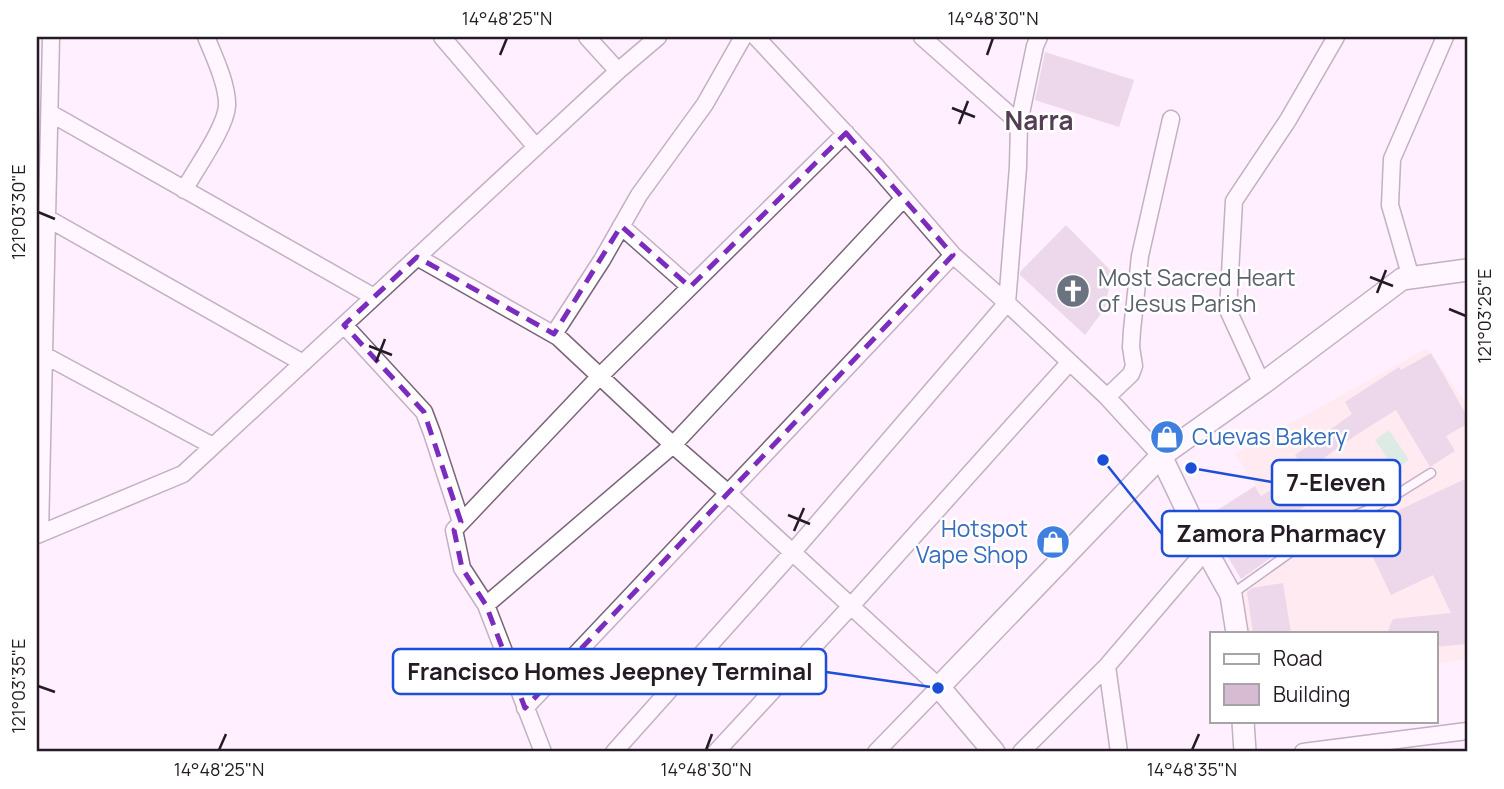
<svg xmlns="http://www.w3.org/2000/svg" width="1504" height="789" font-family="Manrope,sans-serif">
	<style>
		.education { fill: #ffe4e3 }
		.pitch { fill: #b7e6c3 }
		.building { fill: #d6bbd2 }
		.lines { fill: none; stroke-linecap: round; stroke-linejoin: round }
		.lane-casing { stroke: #7a647a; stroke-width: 11 }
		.street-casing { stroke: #7a647a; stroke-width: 19 }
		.secondary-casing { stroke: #7a647a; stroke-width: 24 }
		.lane { stroke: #fff; stroke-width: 8 }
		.street { stroke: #fff; stroke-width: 16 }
		.secondary { stroke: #fff; stroke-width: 21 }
		.marked { fill: none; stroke: #7b2cbf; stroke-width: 5; stroke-dasharray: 14 9; stroke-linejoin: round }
		.ticks { fill: none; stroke: #241b24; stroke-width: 2.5 }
		.labels { text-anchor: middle; stroke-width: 5; stroke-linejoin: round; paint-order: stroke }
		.worship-label { font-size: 23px; fill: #5b616d; stroke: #fff; text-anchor: start }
		.shop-label { font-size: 23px; fill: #366cbe; stroke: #fff; text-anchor: start }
		.quarter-label { font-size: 26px; font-weight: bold; fill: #533e53; stroke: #fff }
		.leader { fill: none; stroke: #1d4ed8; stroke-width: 2.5 }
		.callout-dot { fill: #1d4ed8; stroke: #fff; stroke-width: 2.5 }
		.callout { fill: #fff; stroke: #1d4ed8; stroke-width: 2.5 }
		.callout-label { font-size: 24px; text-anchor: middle; font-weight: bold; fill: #241b24 }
		.neatline { fill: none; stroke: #241b24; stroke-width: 2.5 }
		.ticks-label { font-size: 18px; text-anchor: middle; fill: #241b24 }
	</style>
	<rect width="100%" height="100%" fill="#ffefff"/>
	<path class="education" d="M1427,348L1467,405V659L1436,664V633H1247L1237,586L1295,546L1235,454Z"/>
	<path class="pitch" d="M1389,430L1409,460L1395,470L1375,440Z"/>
	<path class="building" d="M1045,52L1134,80L1119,127L1035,100Z
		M1066,225L1112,272L1105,308L1085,335L1020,275V272Z
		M1431,353L1467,416V424L1446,436L1455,451L1430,467L1396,410L1356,435L1306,471L1295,455L1352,414L1345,402L1399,367L1401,370Z
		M1298,474L1314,501L1272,526L1286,547L1241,579L1205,518L1255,486L1261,496Z
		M1467,478V647L1466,644L1436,647V633H1387L1393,619L1451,613L1433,575L1391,595L1356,522L1374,514L1378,520Z
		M1283,583L1291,633H1253L1247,592L1252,588Z"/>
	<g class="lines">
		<g class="lane-casing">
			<path id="lane" d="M1232,594L1336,520C1371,514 1401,491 1431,473"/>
		</g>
		<g class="street-casing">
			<path id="street" d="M442,37L536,147
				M587,37L618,71
				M756,37L876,166L953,255L1007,303L1107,397L1161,456
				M922,37L1019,123
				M50,113L374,297
				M184,190C195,170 226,127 227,106C228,86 214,56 206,37
				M47,218L303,363
				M621,226L690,287
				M417,257L558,337L673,445L728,493L939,687L876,752
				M1411,278L1390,205L1392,159L1445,37
				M344,325L424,412L432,433L461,522
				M554,334L602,260L639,195L705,104L743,37
				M44,355L213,446
				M1262,384L1228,310L1234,201L1288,120L1336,37
				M1107,397L1131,374L1134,366L1131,347L1132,330L1140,256L1171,119
				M40,534L51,37
				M37,535L183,474L618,71L658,37
				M486,605L462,568L454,530L600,376L846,133
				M1107,666L1119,752
				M525,708L953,255
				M543,752L486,605L673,445L904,198
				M614,752L792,553L1007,303L1018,167L1019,123L1035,46L1039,37
				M716,752L851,606L1069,363
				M1021,752L1107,666L1206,550
				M1303,752L1467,731"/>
		</g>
		<g class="secondary-casing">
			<path id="secondary" d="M1161,456L1206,550L1231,595L1237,633
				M1243,721L1245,752
				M994,752L939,687L1161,456L1262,384L1402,279L1467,270"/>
		</g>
		<use href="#lane" class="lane"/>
		<use href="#street" class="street"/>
		<use href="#secondary" class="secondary"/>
	</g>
	<path d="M0 0H1504V789H0ZM846,133L953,255L525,708L486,605L462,568L454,530L461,522L424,412L344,325L417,257L554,334L621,226L690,287Z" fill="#ffefff" fill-opacity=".55" fill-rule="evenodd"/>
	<path class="marked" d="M846,133L953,255L525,708L486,605L462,568L454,530L461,522L424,412L344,325L417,257L554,334L621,226L690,287Z"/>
	<path class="ticks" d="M500,55L507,38M987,55L993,38M952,108L975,117M959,124L968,101M38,212L55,219M1370,277L1393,286M1377,293L1386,270M1449,309L1466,316M369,346L392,355M376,362L385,339M788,515L810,524M794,531L804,508M38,686L55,692M219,750L226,734M706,750L712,734M1192,750L1199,734"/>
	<defs>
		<g id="church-disc" transform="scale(1.75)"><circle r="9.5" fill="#6b7280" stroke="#fff"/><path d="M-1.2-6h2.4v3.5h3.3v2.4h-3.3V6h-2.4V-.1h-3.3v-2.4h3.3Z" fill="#fff"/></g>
		<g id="shop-disc" transform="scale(1.75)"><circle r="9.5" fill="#3f7fe0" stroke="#fff"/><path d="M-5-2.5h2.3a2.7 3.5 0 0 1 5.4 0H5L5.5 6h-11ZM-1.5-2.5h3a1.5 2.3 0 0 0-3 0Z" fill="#fff"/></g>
	</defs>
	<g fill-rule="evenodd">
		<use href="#church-disc" x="1073" y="291"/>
		<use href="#shop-disc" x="1167" y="437"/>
		<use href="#shop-disc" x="1053" y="542"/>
	</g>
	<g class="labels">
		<g class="worship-label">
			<text x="1098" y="286">Most Sacred Heart<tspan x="1098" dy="26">of Jesus Parish</tspan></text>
		</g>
		<g class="shop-label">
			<text x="1192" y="445">Cuevas Bakery</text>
			<text x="1028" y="537" text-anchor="end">Hotspot<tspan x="1028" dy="26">Vape Shop</tspan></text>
		</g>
		<g class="quarter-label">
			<text x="1039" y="130">Narra</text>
		</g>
	</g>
	<path class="leader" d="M1191 468L1272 482M1103 460L1162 534M938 688L826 672"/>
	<g class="callout-dot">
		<circle cx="1191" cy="468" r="7"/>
		<circle cx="1103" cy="460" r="7"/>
		<circle cx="938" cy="688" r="7"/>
	</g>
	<g class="callout">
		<rect x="1272" y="460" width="128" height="45" rx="7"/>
		<rect x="1162" y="511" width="238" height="45" rx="7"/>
		<rect x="393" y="649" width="433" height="45" rx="7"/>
	</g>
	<g class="callout-label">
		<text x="1336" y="491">7-Eleven</text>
		<text x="1281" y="542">Zamora Pharmacy</text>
		<text x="610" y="680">Francisco Homes Jeepney Terminal</text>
	</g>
	<rect width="1504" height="789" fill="none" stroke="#ffffff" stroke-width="77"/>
	<rect x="1210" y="632" width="228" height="91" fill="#ffffff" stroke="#a7a4a7" stroke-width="2"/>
	<rect x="1224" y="654" width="35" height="10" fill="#ffffff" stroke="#a7a4a7" stroke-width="2"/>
	<text x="1273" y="666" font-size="21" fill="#241b24">Road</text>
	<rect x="1224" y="684" width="35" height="21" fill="#d6bbd2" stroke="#a7a4a7" stroke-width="2"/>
	<text x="1273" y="702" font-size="21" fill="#241b24">Building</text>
	<rect x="38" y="38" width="1428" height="712" class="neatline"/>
	<g class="ticks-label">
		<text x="507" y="25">14°48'25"N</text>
		<text x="993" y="25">14°48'30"N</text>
		<text transform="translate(19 212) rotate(-90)" y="6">121°03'30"E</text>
		<text transform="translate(1485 316) rotate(-90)" y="6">121°03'25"E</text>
		<text transform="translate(19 686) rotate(-90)" y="6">121°03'35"E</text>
		<text x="219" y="776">14°48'25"N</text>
		<text x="706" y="776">14°48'30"N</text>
		<text x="1192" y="776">14°48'35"N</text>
	</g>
</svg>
